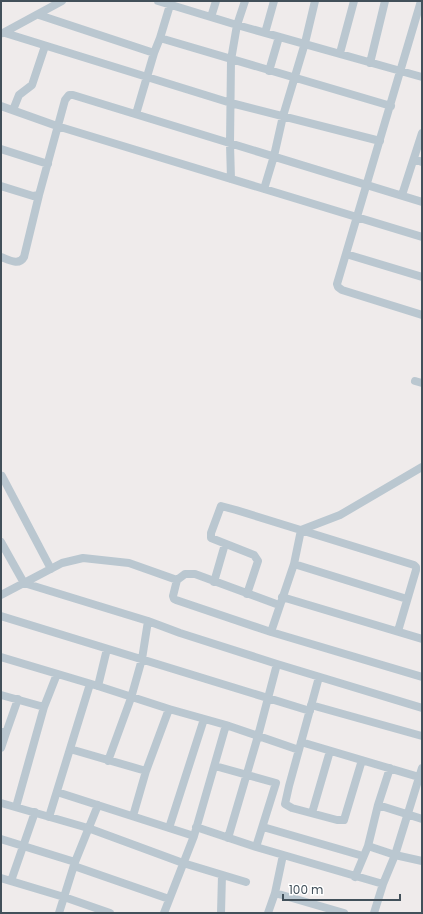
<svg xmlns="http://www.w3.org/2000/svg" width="423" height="914" font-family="Poppins,sans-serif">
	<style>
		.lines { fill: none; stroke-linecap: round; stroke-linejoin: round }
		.minor { stroke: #bac7d0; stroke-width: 8 }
	</style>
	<rect width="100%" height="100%" fill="#efebeb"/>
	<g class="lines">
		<path class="minor" d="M158,1L237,25L422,77
			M421,1L337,284L338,287L342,290L422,315
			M39,15L154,53
			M211,17L216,1
			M3,33L62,1
			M5,33L231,103L380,141
			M265,33L274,1
			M160,38L391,106
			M340,53L354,1
			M370,63L385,1
			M269,71L279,37
			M1,106L57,126L422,237
			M13,110L19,95L32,85L45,46
			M136,114L154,53L160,38L170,5
			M1,149L48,164
			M414,159L422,162
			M231,179L230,144L231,60L237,25L245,1
			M1,186L33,196L39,195L65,100L69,95H73L422,202
			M264,189L274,156L283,116L305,43L315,1
			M402,195L422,133
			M346,254L422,277
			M1,257C9,260 19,266 24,257L39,195
			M415,381L422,383
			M2,476L51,569
			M1,542L24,583L148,621L180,633L277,664L422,708
			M294,564L407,599
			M177,580L173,596L174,599L176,600L271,632L422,677
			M214,582L225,544
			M247,594L258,561L254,555L211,538V533L221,506L236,510L414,565L416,567V570L398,631
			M1,595L62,563L83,558L129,563L177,580L185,574H195L279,605
			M282,597L422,639
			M1,616L310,711
			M271,632L294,564L301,530L340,515L422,467
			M1,657L98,686L169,709L226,725L299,750
			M319,677L289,786L285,804L292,808L337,820H344L362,760
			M98,686L107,649
			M1,695L44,707
			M311,705L422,736
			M6,733L18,699
			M301,742L422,778
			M1,748L6,733L2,732
			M70,749L146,771
			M108,761L131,698L142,659L148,621
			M215,766L276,783L256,847
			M57,792L194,836
			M1,803L88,828L183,863L246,882
			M378,805L422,819
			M16,807L44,707L57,674
			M312,813L330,751
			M133,816L146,771L169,709
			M49,817L90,684
			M196,827L256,847L383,884
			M263,827L363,856
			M169,828L204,719
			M228,838L258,736L277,664
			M1,839L75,862
			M368,846L395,855L422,861
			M74,866L169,899
			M355,877L368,846L378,805L390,768
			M1,878L64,897L110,913
			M11,881L35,812
			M275,893L344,913
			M59,913L75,862L98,805
			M164,913L194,836L226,725
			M221,913L222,875
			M268,913L275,893L283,855
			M374,913L383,884L395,855L422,768"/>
	</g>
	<rect width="423" height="914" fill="none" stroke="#42505a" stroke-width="4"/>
	<path d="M283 894v6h117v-6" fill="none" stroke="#42505a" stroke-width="2"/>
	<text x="289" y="894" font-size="12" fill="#42505a" stroke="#ffffff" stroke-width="3" paint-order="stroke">100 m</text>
</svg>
